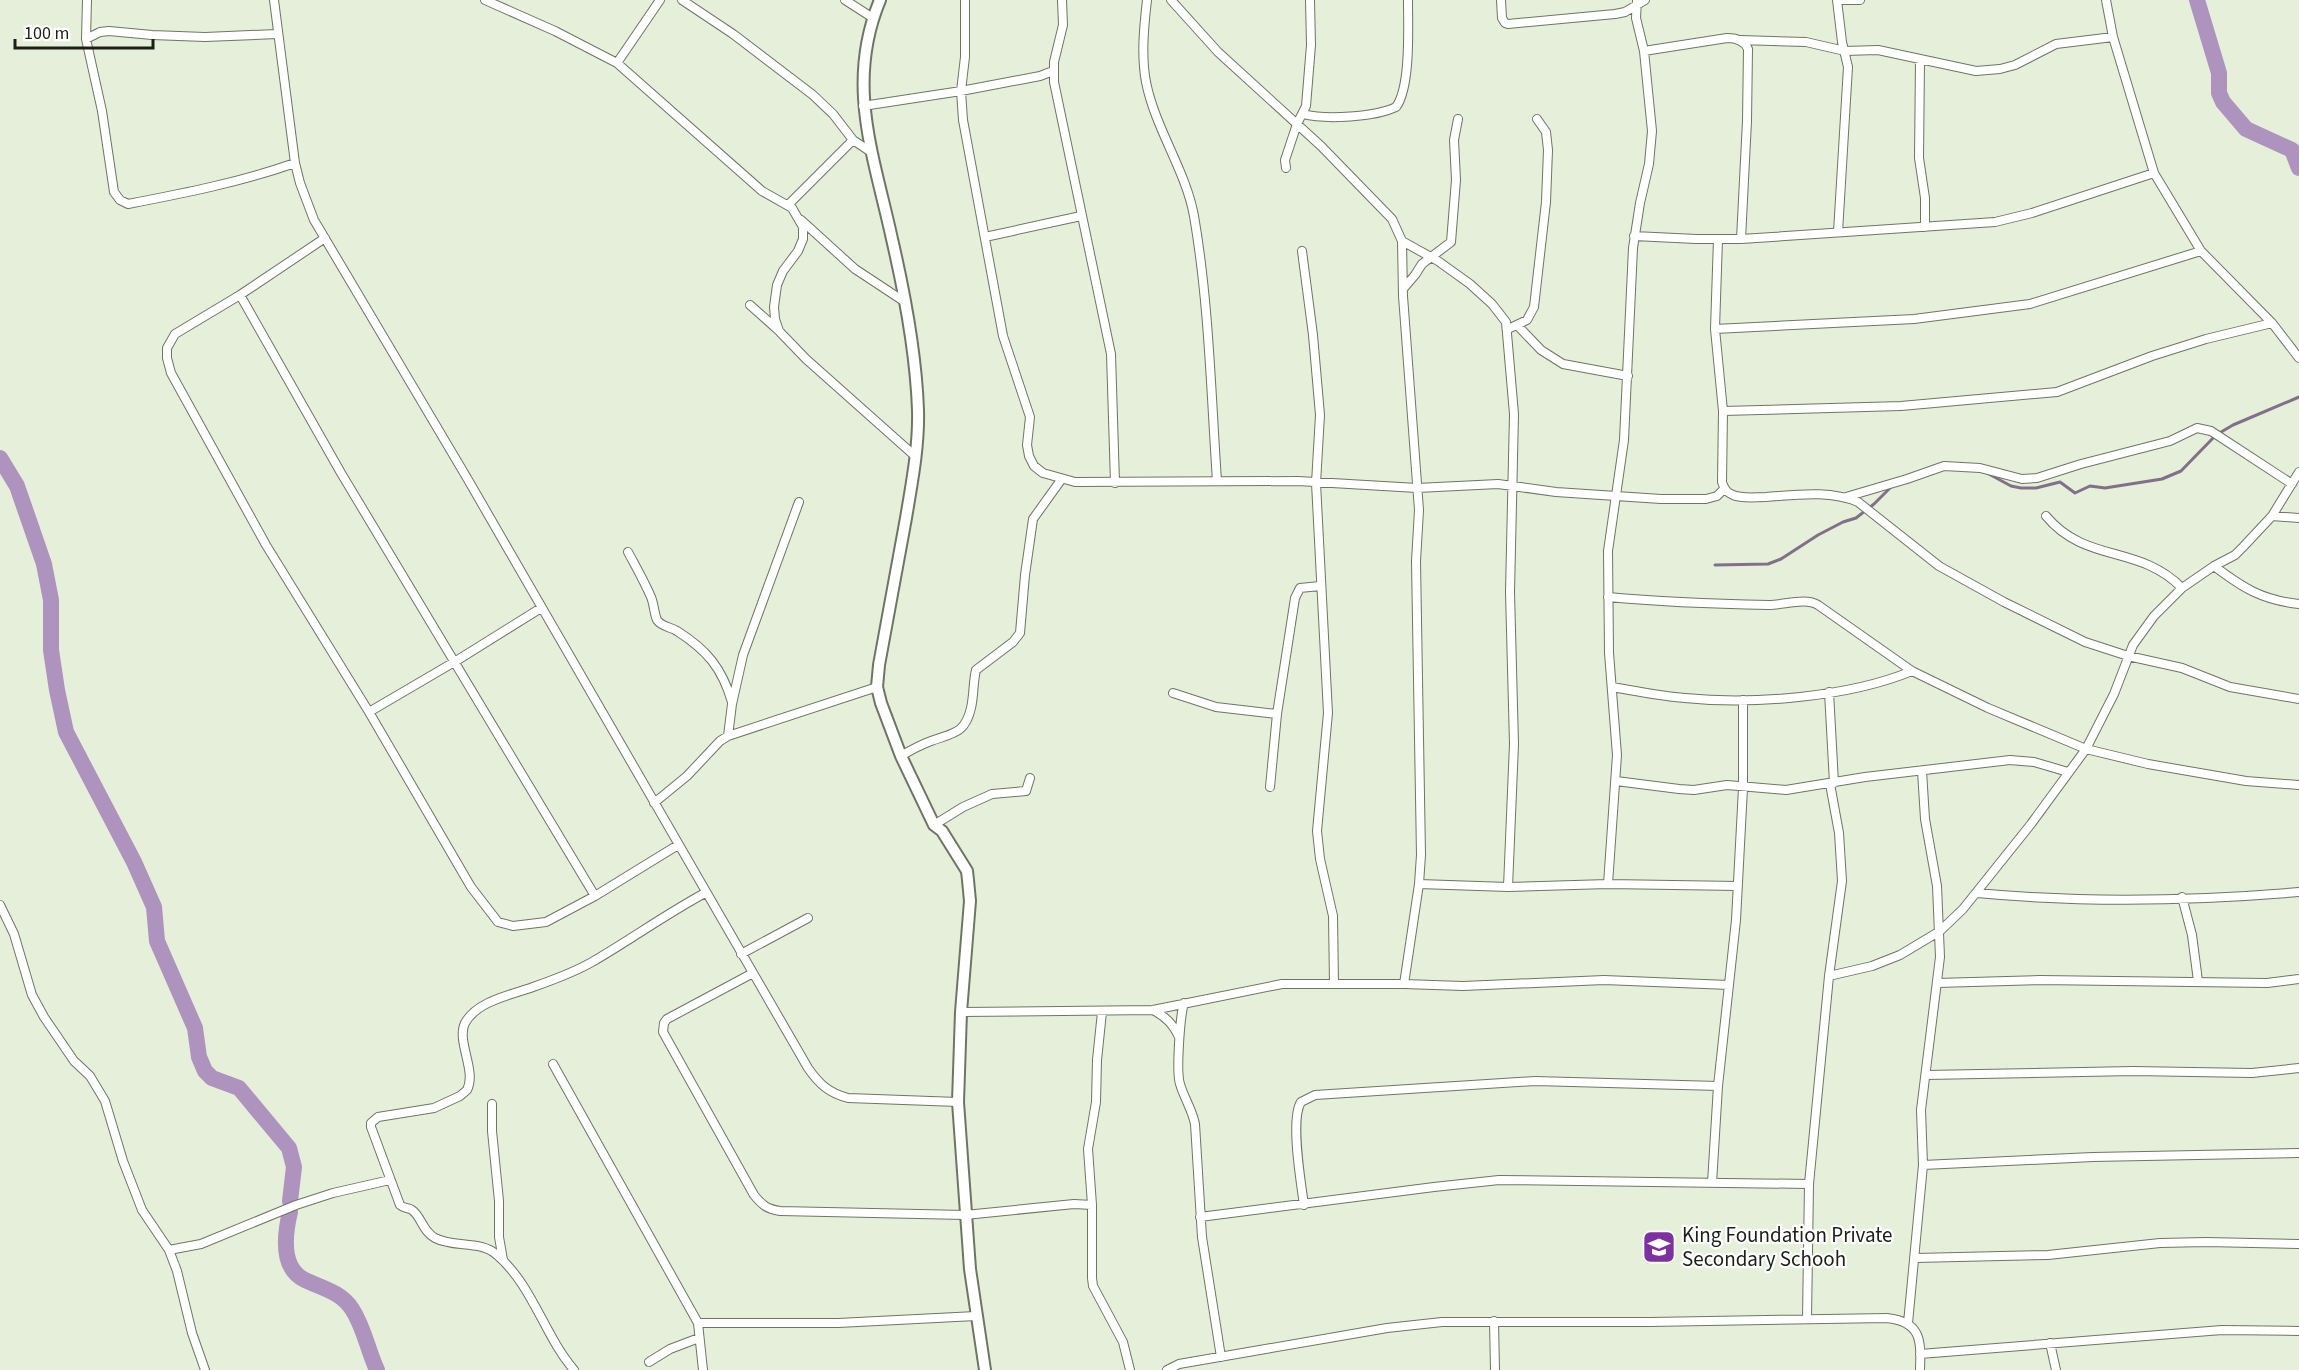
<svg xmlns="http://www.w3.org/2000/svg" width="2299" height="1370" font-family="'Source Sans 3',sans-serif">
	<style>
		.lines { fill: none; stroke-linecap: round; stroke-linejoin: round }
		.stream { stroke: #82708b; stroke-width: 3 }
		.river { stroke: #ad93bd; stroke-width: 16 }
		.minor-casing { stroke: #6e7663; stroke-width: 10 }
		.tertiary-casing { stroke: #6e7663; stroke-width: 14 }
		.minor { stroke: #fff; stroke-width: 8 }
		.tertiary { stroke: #fff; stroke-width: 10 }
		.labels { text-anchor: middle; stroke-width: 4.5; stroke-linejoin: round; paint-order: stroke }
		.poi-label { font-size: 21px; fill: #1c1f17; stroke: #fff; text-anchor: start }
	</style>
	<rect width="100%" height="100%" fill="#e6efda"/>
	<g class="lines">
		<path class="stream" d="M1987,473L2011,486L2021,488H2036L2060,482L2075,493L2090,486L2105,488L2162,479L2181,471L2216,435L2233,425L2299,397
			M1715,565L1768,564L1781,559L1818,535L1843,522L1856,518L1874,504L1891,487"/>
		<path class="river" d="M2197,0L2219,73V93L2223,102L2246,129L2292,150L2299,168
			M0,458L17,486L44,564L51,600V650L57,690L66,732L134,862L154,907L157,941L195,1028L199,1057L205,1071L212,1078L239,1088L289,1148L294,1167L290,1201
			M290,1212C285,1233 280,1268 305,1280C322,1288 341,1292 352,1309C364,1327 368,1351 377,1370"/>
		<g class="minor-casing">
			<path id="minor" d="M274,0L295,163L300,183L314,220L467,478L808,1068C819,1084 829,1093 848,1098L958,1102
				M485,0L555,31L617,63L762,191L792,208L803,227V239L798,251L783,271L777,285L774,307L775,319L779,331L806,359L915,456
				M682,0L733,34L813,95L833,114L853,140L871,152
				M845,0L873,18
				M965,0V57L961,91L963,120L1003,336L1030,417L1027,445L1029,456L1034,466L1043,473L1075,482L1298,481L1417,488L1498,484L1556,492L1661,499H1706L1717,496L1724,489
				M1062,0L1063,25L1054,62V82L1111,354L1115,483
				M1147,0C1144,26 1141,56 1146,82C1155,128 1186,171 1194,216C1209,303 1211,393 1217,481
				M1171,0L1218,52L1321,146L1392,219L1402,241L1438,261L1470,284L1492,304L1506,322L1514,414L1510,592L1514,744L1508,887
				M1501,0L1502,18L1505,23L1508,24L1615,14L1625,12L1645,0
				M1837,0L1842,42L1848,67L1838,232
				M1842,0H1860
				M2106,0L2113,37L2154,173L2201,251L2272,323L2299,358
				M277,34L205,37L152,35L109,31L100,32L86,39L102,111L114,192L120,200L128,204C185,193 241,182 295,163
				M86,39L87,0
				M1740,40L1806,42L1845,51L1878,50L1976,71L2000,69L2015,65L2056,44L2113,37
				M1644,51L1727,38C1736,38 1744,40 1748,49L1747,121L1741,239
				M1920,60L1919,158L1925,198V227
				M617,63L660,0
				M863,106L961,91L1040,76L1053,71
				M1303,114C1326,120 1375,117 1396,107C1411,87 1408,26 1408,0
				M1286,168L1285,160L1297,124L1306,106L1311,45L1310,0
				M788,205L853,140
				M801,220L855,269L905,302
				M1634,236L1696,239H1741L1995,222L2032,213L2154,173
				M985,237L1081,216
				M325,238L240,295L175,334L167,348V358L171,373L266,545L369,712L471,887L498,922L513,926L546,922L595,896L678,845
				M1718,239L1715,329L1723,411L1722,482C1724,489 1727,493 1733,495C1743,499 1755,497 1766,497C1796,495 1829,490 1858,502L1939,566L2004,602L2085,642L2128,656L2182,668L2230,687L2299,699
				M1402,241L1403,296L1419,510L1416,561L1421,855L1419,884L1404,984
				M1302,251L1313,335L1320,415L1316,483L1328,713L1317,831L1320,859L1333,916L1334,984
				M1403,289L1415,275L1422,264L1451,242L1456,180L1454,140L1458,119
				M240,295L341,473L595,896
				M750,305L778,330
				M1518,326L1541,350L1563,364L1628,376
				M1508,329L1527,320L1534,307L1546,202L1548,150L1546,132L1537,119
				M1715,329L1914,319L2030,304L2201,251
				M1723,411L1901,406L2057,392L2152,356L2206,339L2272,323
				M1846,497L1907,479L1944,466L1980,468L2022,479L2037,478L2081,464L2170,441L2197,428L2211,431L2292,484
				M2046,516C2086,564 2139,544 2182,588
				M2272,516L2299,518
				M628,552C636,567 644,581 651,597C654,604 654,613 657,620C662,627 671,627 677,631C707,650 722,668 732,702
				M2214,566C2243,588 2262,600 2299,604
				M1608,597C1661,602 1715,604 1769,605C1784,605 1806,597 1818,605L1912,671L1988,708L2086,749L2148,764L2246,781L2299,785
				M1612,687C1636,691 1660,696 1685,698C1753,705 1849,697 1912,671
				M1829,692L1834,783
				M1173,693L1216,707L1277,714
				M369,712L456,661L541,608
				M728,736L732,704L743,655L799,502
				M901,756C911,750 920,745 931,741C953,733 965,734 971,708C974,695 973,682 976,670L1013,642L1020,633L1025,575L1033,519L1061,480
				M1616,781L1679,789L1694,790L1727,785L1786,790L1865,777L2010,760L2034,762L2068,772
				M1270,787L1277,714L1295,598L1300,588L1320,586
				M654,803L687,776L720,741L728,736L877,687
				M934,825L963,807L992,794L1026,791L1030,778
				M1419,884L1508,887L1608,884L1738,886
				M1608,884L1617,755L1609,653L1608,551L1624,440L1633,248L1640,203L1649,164L1652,131L1644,51L1636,18L1637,0
				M1977,893C2083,903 2193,901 2299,892
				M2182,897L2192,935L2198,981
				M0,905L14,934L32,995L44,1017L74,1061L90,1076L105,1101L123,1161L142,1210L169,1250L177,1271L192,1333L205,1370
				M741,954L808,918
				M753,973L667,1019L664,1023L663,1032L754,1195C762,1205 767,1209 780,1211L965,1215L1074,1204L1092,1205
				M1829,976L1872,966L1900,955L1940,931L1963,909L2031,824L2086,749L2114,694L2133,645L2154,616L2182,588L2214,566L2235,555L2243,547L2272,516L2299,472
				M1937,983L2040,980L2267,983L2299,979
				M1184,1003C1180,1016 1176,1072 1180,1084C1184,1098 1192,1109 1195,1124L1202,1237L1221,1357
				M1153,1010C1166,1017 1173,1024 1179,1037
				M961,1012L1153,1010L1282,984H1404L1463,986L1604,980L1729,985
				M1102,1012L1097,1060L1096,1102L1088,1149L1092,1205V1278L1093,1286L1123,1342L1130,1370
				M553,1064L698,1323
				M1926,1075L2133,1071L2252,1073L2299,1068
				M492,1104V1131L499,1201V1237L503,1260
				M1923,1165L2093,1157L2299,1153
				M1712,1183L1718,1086L1736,920L1743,788V700
				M1304,1205C1301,1183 1290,1119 1301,1102L1315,1095L1535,1081L1718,1086
				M1200,1217L1434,1187L1499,1180L1809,1184
				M169,1250L201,1244L296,1205L333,1193L390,1180
				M1915,1258L2048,1255L2160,1243L2206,1242L2299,1244
				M1807,1319L1809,1184L1829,976L1842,881L1839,833L1830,784
				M1494,1321L1495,1370
				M1908,1323L1923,1165L1921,1110L1940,957L1937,886L1925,819L1922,771
				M2050,1343L2056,1370
				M1920,1354L2222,1330L2299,1331
				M649,1362L670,1349L699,1338
				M574,1370C544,1335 533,1286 497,1255C481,1240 454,1248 435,1238C423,1232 421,1216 412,1210C408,1207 404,1209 400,1205L371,1127V1123L378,1117L434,1108L460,1096L467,1090C477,1071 456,1041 465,1023C477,1001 511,995 533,987C553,980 573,973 592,962C630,940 666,914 705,893
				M703,1370L698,1323H838L976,1316
				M1167,1370L1179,1364L1387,1328L1442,1322H1650L1887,1318C1922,1322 1921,1341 1920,1370"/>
		</g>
		<g class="tertiary-casing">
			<path id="tertiary" d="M880,0C845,84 874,156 892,239C905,295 916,352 918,410C919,446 912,482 906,518C897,567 888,616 879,665L877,687L881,703L901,756L934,825L942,831L967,871L968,880L970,901L961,1012L958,1102L970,1269L985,1370"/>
		</g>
		<use href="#minor" class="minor"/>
		<use href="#tertiary" class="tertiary"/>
	</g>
	<defs>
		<g id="school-square" transform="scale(1.725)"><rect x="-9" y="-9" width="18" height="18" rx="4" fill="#7c31a3" stroke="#fff"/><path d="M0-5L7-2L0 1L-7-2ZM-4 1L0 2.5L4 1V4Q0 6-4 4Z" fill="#fff"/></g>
	</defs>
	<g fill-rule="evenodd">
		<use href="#school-square" x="1659" y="1247"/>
	</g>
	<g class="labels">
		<g class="poi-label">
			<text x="1682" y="1242">King Foundation Private<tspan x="1682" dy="24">Secondary Schooh</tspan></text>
		</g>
	</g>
	<path d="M15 39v9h138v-9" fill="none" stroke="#1c1f17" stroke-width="3"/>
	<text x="24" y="39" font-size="18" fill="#1c1f17" stroke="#ffffff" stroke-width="4.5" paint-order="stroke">100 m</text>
</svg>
